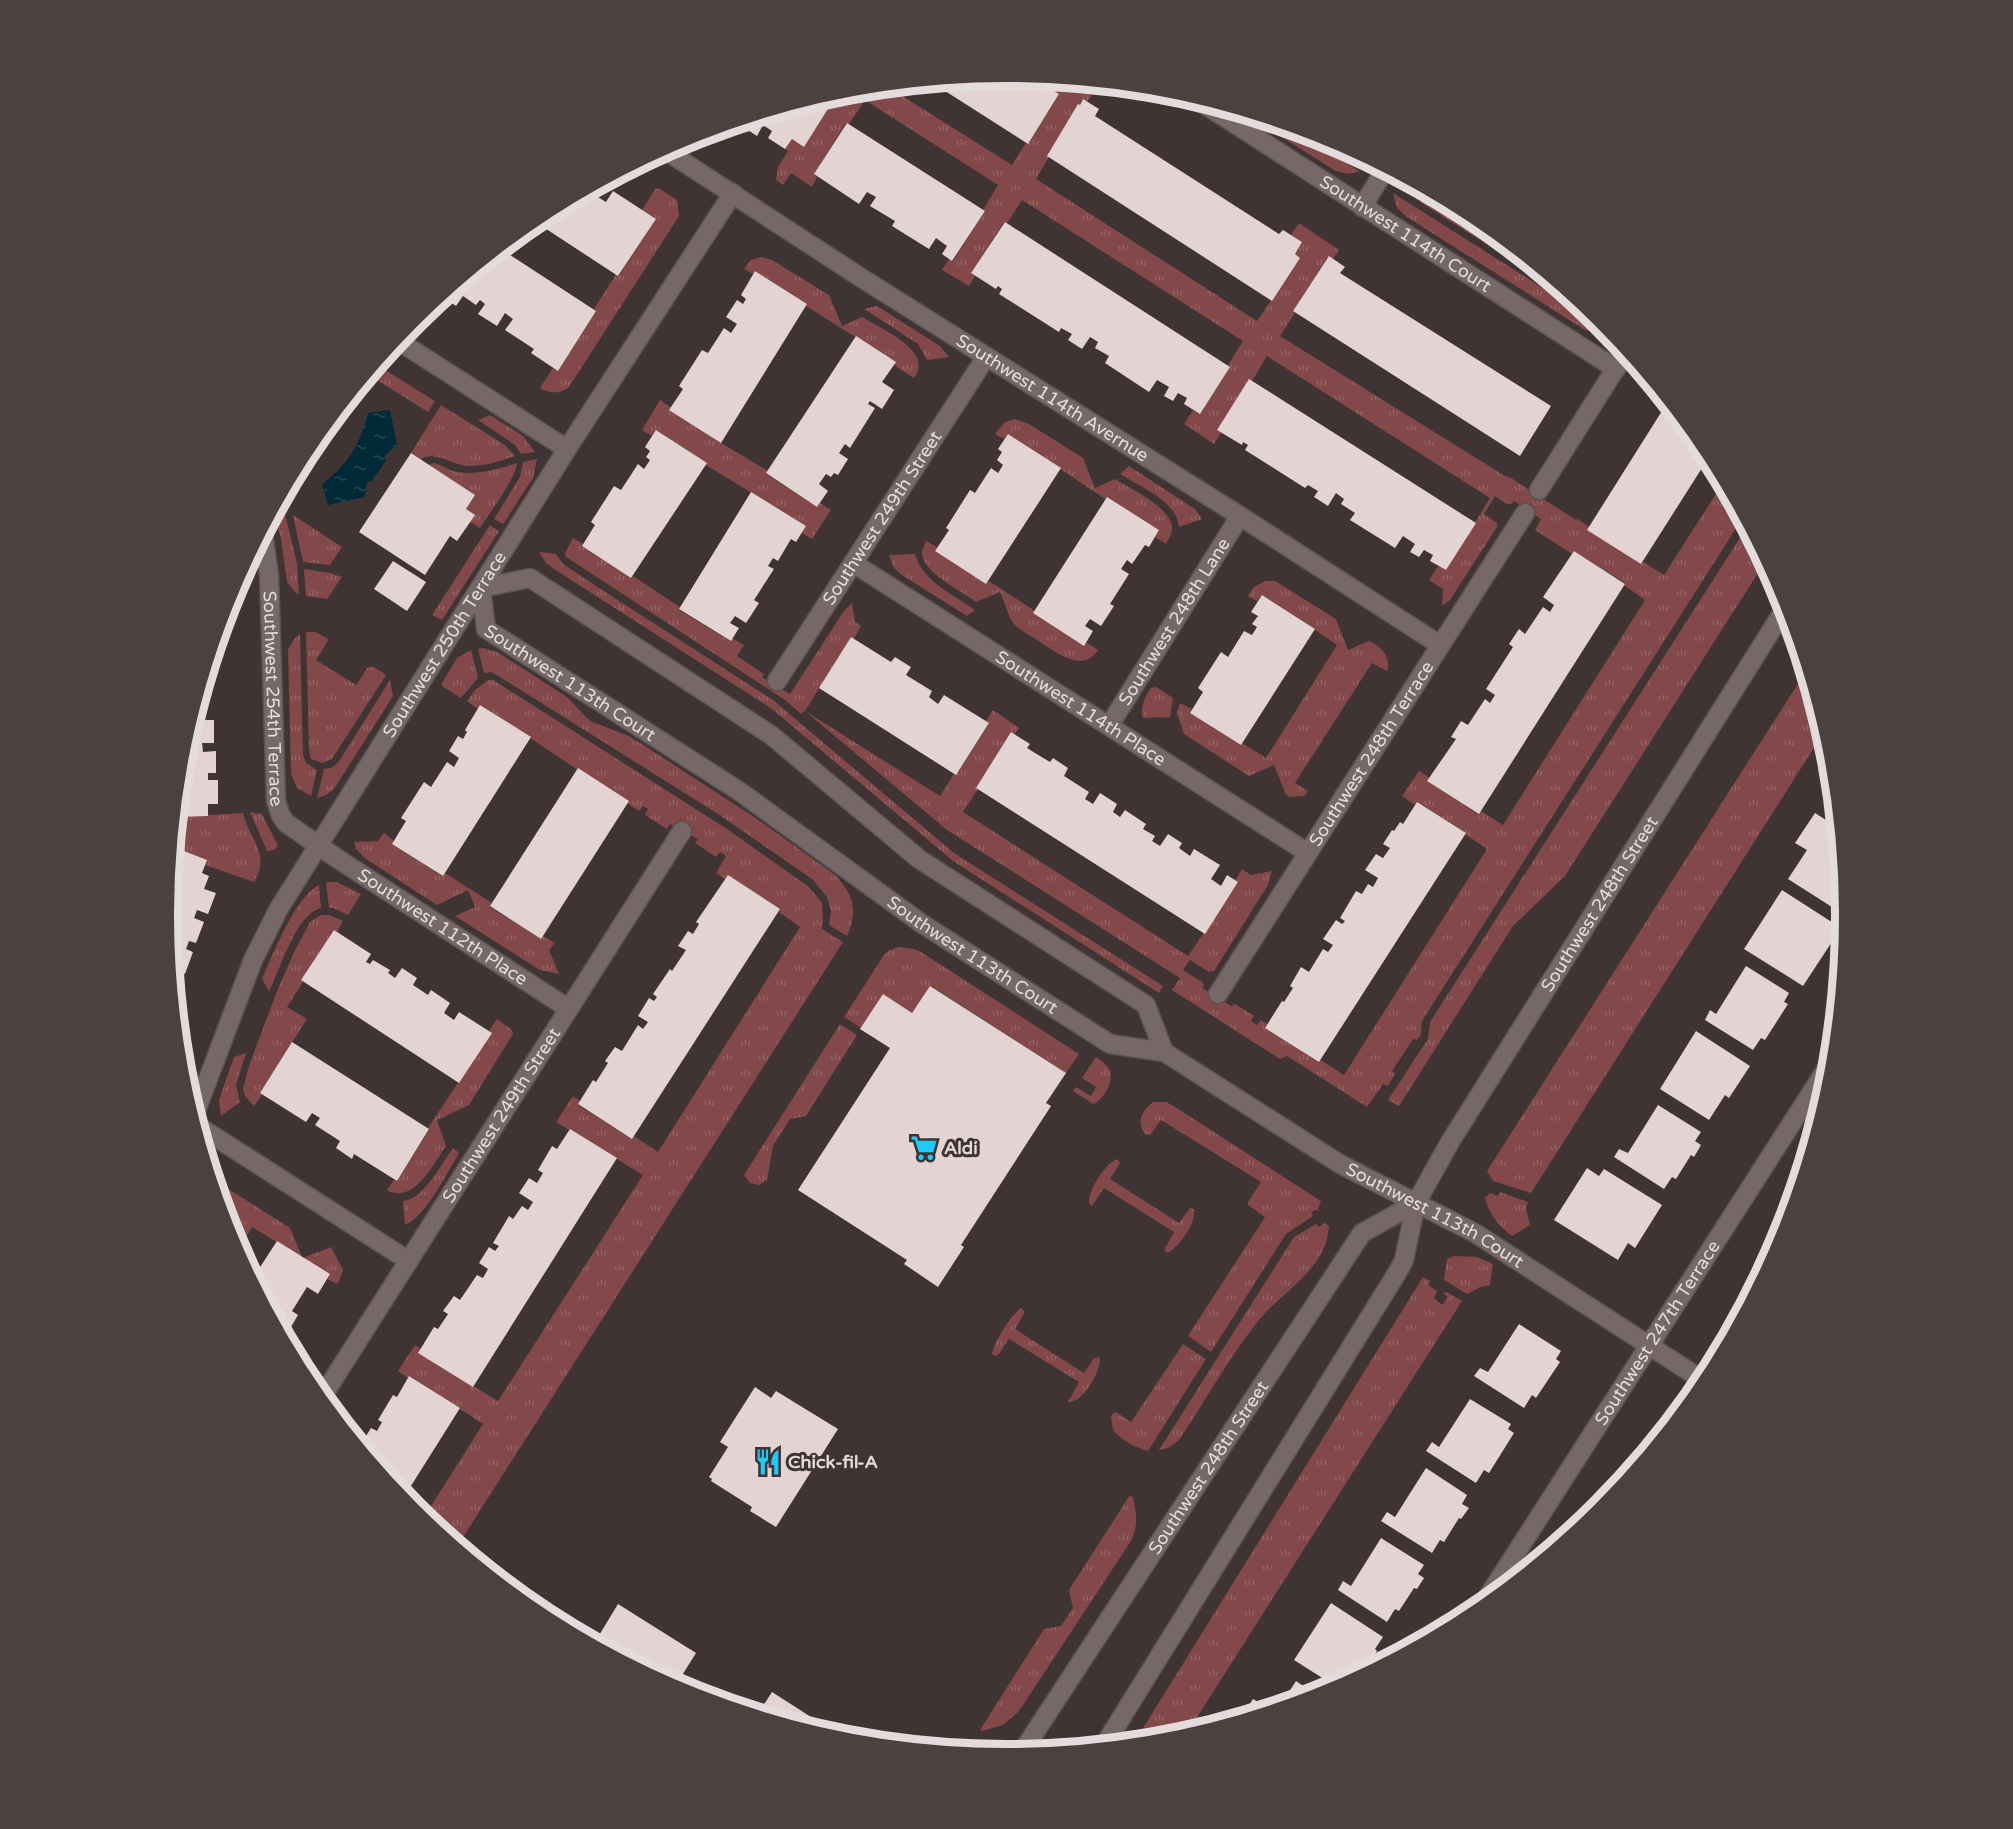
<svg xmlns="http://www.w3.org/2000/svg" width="2013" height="1829" font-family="'Varela Round',sans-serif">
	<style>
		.grass { fill: url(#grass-tufts) }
		.water { fill: url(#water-ripples) }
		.building { fill: #e3d4d3 }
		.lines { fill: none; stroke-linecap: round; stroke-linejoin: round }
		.minor-casing { stroke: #5b5151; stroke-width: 21 }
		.minor { stroke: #766868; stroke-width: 18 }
		.labels { text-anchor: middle; stroke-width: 6; stroke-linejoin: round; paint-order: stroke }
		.street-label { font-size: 18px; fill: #e4dcdc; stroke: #3f3333 }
		.poi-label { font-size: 18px; font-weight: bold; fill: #e4dcdc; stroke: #3f3333; text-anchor: start }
		.rim { fill: none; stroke: #e4dcdc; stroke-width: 8 }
	</style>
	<defs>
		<pattern id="grass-tufts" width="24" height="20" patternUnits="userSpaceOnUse" patternTransform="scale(1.5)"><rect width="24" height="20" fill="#834849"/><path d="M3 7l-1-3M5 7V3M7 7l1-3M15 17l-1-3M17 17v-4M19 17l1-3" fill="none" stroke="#946263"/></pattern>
		<pattern id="water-ripples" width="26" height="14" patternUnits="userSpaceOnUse" patternTransform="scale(1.5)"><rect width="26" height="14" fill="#012a38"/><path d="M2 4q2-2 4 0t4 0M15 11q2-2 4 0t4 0" fill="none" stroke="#264854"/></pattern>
	</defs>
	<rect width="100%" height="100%" fill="#3f3333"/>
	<path class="grass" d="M1050,79L1076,82L1093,93L1087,102L1083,99L1036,179L1257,321L1300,258L1295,254L1302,242L1291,235L1299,223L1339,250L1333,259L1328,257L1293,311L1295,313L1280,336L1505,476L1511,478L1576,520L1578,519L1641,564L1643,562L1664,575L1723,483L1742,519L1422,1021L1421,1035L1417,1040L1413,1039L1392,1071L1395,1074L1388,1086L1383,1084L1367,1107L1287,1056L1280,1059L1172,990L1180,978L947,830L805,711L801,714L785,700L583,568L566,557L565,553L573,538L583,544L582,546L631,578L633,576L680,607L679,610L730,641L732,638L744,645L737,656L764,674L762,677L790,694L844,611L852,603L855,622L861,626L854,639L851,637L805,711L940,796L954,774L956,775L989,724L986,721L993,710L1019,728L976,788L978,789L963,812L1188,956L1238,883L1235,881L1242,869L1251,875L1272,871L1268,885L1214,971L1209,972L1190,960L1183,970L1202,982L1204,985L1202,988L1231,1006L1235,1004L1254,1016L1251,1021L1257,1025L1261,1020L1267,1024L1265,1028L1319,1062L1321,1060L1344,1075L1487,849L1465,834V832L1417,802L1415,805L1402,796L1419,771L1430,778L1427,781L1478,814L1481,811L1503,825L1645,600L1624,585L1625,583L1574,551L1572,554L1535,530L1541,519L1514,501L1511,504H1507L1495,496L1484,514L1497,523V527L1450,600L1442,606L1443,589L1429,580L1438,566L1446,570L1490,498L1267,356L1252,381L1249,380L1217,430L1221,433L1214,444L1184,424L1193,410L1200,414L1230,367L1228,365L1243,341L1022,200L1007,223L1004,222L971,273L975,276L969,286L942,270L949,259L953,261L985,211L983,210L998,185L865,100L849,124L846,123L814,174L817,177L812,187L791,173L783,185L776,180L778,167L788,151L785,149L792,139L804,146L831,104L829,102L835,94L888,87L1012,165L1026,143L1028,144L1059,95L1045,86Z
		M1245,114L1291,128L1359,171L1349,174L1336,171Z
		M656,188L660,189L677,200L679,216L569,387C560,394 550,394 540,388L553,368L558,371L596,311L594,309L616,274L619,276L656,219L642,210Z
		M1426,192L1493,233L1573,299L1420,202Z
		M1393,193L1598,323L1600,321L1610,333L1600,334L1585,330L1407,217L1397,208Z
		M761,257L772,260L829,295L842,326L862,317C881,329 935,351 914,378L894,365L895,362L806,306L807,304L755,271L753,274L744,269L751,260Z
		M877,306L940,346L949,357L927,360L918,344L864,309Z
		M377,365L435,401L428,412L369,375Z
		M660,400L721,443L768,471L766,474L817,507L820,503L831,510L812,539L802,533L806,526L706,465V463L657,430L652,436L642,430Z
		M441,405L505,445L515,456C499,462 485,466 468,466C453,465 435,450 421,459L411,453Z
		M490,415L523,436L535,452L521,454L515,445L478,420Z
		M1015,419L1029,424L1083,458L1095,488L1115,479C1131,489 1176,510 1172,531C1171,536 1168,540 1166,544L1155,537L1159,530L1107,497L1105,499L1008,434L1004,439L995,434L1005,422Z
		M537,459L533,478L503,524L494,519L520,477L523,462Z
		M434,463C442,465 448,470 456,472C476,475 497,470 517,463C516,478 489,514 480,528L470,522L466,509L475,495L429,465Z
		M1129,466L1195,509L1202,519L1179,527C1176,500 1140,487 1120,474Z
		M284,510L297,563L299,594L296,593L287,582L281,539L276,521Z
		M293,515L342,547L330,565L303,562Z
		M490,525L499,531L442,620L432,615Z
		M1747,527L1765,562L1565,876L1513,926L1399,1106L1388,1100L1428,1039L1430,1022Z
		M926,541L937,547L935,551L986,584L989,581L1035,611L1033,613L1084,645L1086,642L1098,650C1082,674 1058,653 1040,642C1033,637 1023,632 1016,626C1008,619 1005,601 1000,592L976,602C961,591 925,573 922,555C922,549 924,546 926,541Z
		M539,552L556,554L563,564L596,586L773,700L954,853L1163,986L1159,993L953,861L772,709L554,569L546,563Z
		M915,554C922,581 954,595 975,610L967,616L902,575L894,568L889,555Z
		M304,569L330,573L342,577L327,599L306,596Z
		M1265,581H1275L1336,619L1348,650L1369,641C1381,646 1392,658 1387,671L1372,663L1295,783L1308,791L1304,796L1290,797L1286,795L1274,765L1249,776L1184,734L1177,713L1180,703L1192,709L1190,713L1241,745L1242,743L1266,758L1337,645L1315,630V629L1262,595L1257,601L1248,596L1254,587Z
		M306,632H315L327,638L328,641L316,660L356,685L368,667H374L386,675L332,759L323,763L311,759L309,750Z
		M300,634L303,754L306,763L317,770L311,796L297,788L291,774L288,650L294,639Z
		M483,648L497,652L567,697L590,721L629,736L659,755L757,819L834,874C853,893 859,910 847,936L829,925L831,911L827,897L812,879L718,814L500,677L491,672L484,673L478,649Z
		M471,650L478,678L461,698L442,686V683L457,658Z
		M1806,671L1824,732L1531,1193L1493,1181L1487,1171Z
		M390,680L393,696L334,789L326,795L317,798L324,769L331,768L338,763Z
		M488,680H493L509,690L727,829L809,887L822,903L823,919L822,929L843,942L458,1545L424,1517L483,1424L410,1376L408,1378L398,1371L415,1345L421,1349L419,1353L498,1401L643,1175L556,1122L573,1096L580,1101L578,1105L632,1139L634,1136L658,1152L800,927L779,912L780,909L728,876L725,879L716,873L726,856L720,852L716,857L695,843L698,839L670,824L667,829L645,815L648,809L643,806L639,811L481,705L478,709L467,701L475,690Z
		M1156,687L1173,698L1170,717L1143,718C1140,708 1145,696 1151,688Z
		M250,812L262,814L278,846L274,850L267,851Z
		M243,813C250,841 271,853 254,882L205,865L207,860L174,847L177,817Z
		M384,833L394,841L392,844L442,876L445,873L492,903L490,907L541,939L543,936L555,943L549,950L559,974L540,970L455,916L475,907L468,890L437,905L366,859L356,849L354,842L378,841Z
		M326,882H337L361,894L348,915L333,908H329Z
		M319,885L321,908C296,914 281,968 269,991L262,979C272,956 296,895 319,885Z
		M321,915H329L343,921L337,932L334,930L301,980L303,982L287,1007L307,1019L260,1093L262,1095L254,1106L245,1096L243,1089L249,1066L277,991L295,950L310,922Z
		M899,947L914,949L921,952L1079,1054L1066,1073L931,986L912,1013L861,1028L844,1017L884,955L890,950Z
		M497,1019L512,1030L513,1034L469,1105L437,1120L446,1146C433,1164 414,1205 387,1190L394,1180L397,1181L429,1130L428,1128L491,1033L489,1031Z
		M840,1024L857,1035L806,1116L790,1119L773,1146L767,1180L759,1185L750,1183L744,1175Z
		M246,1053L236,1085L240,1102L221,1116L219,1100L234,1057Z
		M1096,1057C1101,1061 1108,1065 1110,1071C1114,1082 1103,1100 1093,1104L1073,1091L1076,1087L1091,1096L1096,1087L1082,1078Z
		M1153,1102H1166L1172,1105L1321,1201L1318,1209L1320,1211L1316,1210L1311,1212L1313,1216L1286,1234L1211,1352L1188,1336L1265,1217L1248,1205V1202L1261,1182L1161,1120L1150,1135H1146C1135,1123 1142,1111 1153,1102Z
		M453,1148L459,1153C446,1174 427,1215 405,1225L403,1201C424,1199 441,1164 453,1148Z
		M1117,1159L1120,1163L1110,1179L1179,1223L1190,1208L1194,1209C1196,1224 1180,1245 1168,1253L1164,1250L1174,1232L1104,1188L1092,1206L1089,1203C1088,1190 1105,1164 1117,1159Z
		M214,1180L290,1228L302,1257L252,1227L238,1249L231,1235Z
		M1500,1192L1528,1202L1526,1208L1530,1225L1512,1236C1498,1225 1490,1216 1485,1198L1490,1193L1498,1196Z
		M1325,1223L1329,1226C1327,1270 1280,1292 1256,1324C1227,1360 1205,1402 1179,1440L1168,1448L1159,1450L1294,1237L1316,1224L1319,1227Z
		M331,1247L343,1270L338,1284L327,1279L329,1274L303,1258Z
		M1454,1256L1477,1257L1493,1264L1490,1285L1480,1287L1467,1294L1444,1280L1447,1259Z
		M1423,1277L1430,1281L1428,1285L1437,1291L1434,1298L1442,1305L1448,1297L1443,1293L1447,1292L1462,1301L1187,1733L1170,1738L1135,1741Z
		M1021,1308L1025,1312L1015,1329L1084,1373L1094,1358L1099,1357L1100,1360C1099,1374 1083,1403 1068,1402L1079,1382L1009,1339L999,1354L995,1356L992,1354C994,1342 1011,1315 1021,1308Z
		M1183,1344L1206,1359L1148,1451C1136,1448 1121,1440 1113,1430L1111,1418L1112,1414L1116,1412L1131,1422Z
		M1130,1495L1133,1498C1137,1514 1138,1527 1131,1541L1019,1711L1003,1725L982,1731L980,1730L1044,1629L1061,1626L1073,1608L1069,1590Z"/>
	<path class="water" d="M390,410L397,445L385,455L386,460L372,481L367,482L365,497L328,505L322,484C348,465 360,444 368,413Z"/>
	<path class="building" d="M1007,75L1033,78L1059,94L1028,144L931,82Z
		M822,97L831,104L804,147L792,139L785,149L768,138L772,131L763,125L757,136L737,123Z
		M1083,99L1099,109L1095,116L1279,234L1283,230L1302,242L1295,254L1300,258L1272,301L1047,156L1078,104L1080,105Z
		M847,123L985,211L952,261L942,254L947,246L936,238L929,249L892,226L895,221L870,206L876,197L867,192L859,204L814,174Z
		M588,191L606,202L613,191L656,219L618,276L534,221Z
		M1444,201L1473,217L1492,232L1443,202Z
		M1005,222L1230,367L1200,414L1184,404L1187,398L1178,393L1173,401L1164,396L1169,387L1157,380L1149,392L1105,363L1109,356L1095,348L1098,342L1090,337L1082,349L1068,340L1072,334L1061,328L1059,332L999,294L1002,289L998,286L996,289L971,273Z
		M501,249L596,311L558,371L531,353L534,349L505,330L513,319L505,313L497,326L478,314L485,304L480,300L476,305L463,296L456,306L443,297Z
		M1329,256L1345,267L1340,273L1551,406L1520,456L1293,311Z
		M755,271L807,304L721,443L669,410L683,389L679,386L702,350L708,353L724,328L731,333L737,324L726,317L737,300L743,304L746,299L741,295Z
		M856,336L896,362L882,382L894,390L882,409L870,401L868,404L875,408L850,448L845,444L839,453L848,459L838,475L834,473L831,477L826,474L819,484L828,491L817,507L766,473Z
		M1249,379L1476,523L1446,570L1430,561L1433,555L1424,550L1419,557L1410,552L1415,544L1403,536L1395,548L1350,520L1355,513L1341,504L1344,499L1336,493L1328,506L1314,497L1318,491L1308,485L1305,488L1245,450L1248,445L1243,442L1242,445L1217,430Z
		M1667,403L1705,448L1709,457L1641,564L1587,530Z
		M656,430L707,463L631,578L582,546L595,525L591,522L614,486L621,490L638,464L644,469L650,460L646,457L650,451L645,447Z
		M1008,434L1061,468L986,584L935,551L949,530L946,528L970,490L975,493L991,468L998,473L1003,465L997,460L1002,452L998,449Z
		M411,453L475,495L466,509L475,515L457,541L450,536L425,575L359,532Z
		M751,492L806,526L796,542L791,539L778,561L773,558L768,566L774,569L754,600L759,603L750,617L746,623L735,616L730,623L739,628L731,641L679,609Z
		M1107,497L1159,530L1149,547L1145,545L1132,564L1127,560L1121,569L1129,574L1110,604L1114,606L1101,626L1090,619L1085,626L1093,631L1084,646L1033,613Z
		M1574,551L1625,584L1479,814L1427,781L1456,739L1451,737L1461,721L1468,725L1485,699L1490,703L1495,695L1486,689L1513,647L1509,644L1519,629L1525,634L1543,607L1550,612L1554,605L1543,597Z
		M393,561L426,582L407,611L374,589Z
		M1262,595L1315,629L1241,745L1190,713L1203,692L1198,688L1221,652L1228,657L1244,631L1252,635L1257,627L1252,624L1258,616L1251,612Z
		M851,637L891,662L895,657L911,667L906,675L932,691L929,697L938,704L944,695L989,723L956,775L819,688Z
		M210,664L211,692H202L203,720H214V743H202L203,752L216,751V773H208V780H218V804H208V816L177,817L183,750Z
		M480,705L531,737L443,876L392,844L406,821L401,818L424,782L431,787L447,762L454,767L459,758L449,751L458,736L463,739L467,732L465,730Z
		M1011,732L1030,744L1027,748L1035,753L1050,762L1053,758L1068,768L1064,776L1089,792L1085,799L1093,804L1100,793L1117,804L1113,812L1120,817L1125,810L1146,824L1143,829L1155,836L1152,841L1160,846L1168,834L1182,843L1179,848L1190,856L1194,849L1220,865L1211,879L1221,886L1227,875L1238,882L1205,934L976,788Z
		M578,768L629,801L541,939L490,906Z
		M1417,802L1466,833L1319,1062L1265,1028L1282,1001L1284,1002L1293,988L1290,986L1301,967L1309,972L1323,949L1328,952L1333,945L1323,939L1336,920L1342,924L1345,921L1340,918L1356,891L1362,894L1368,884L1373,887L1378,878L1365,870L1376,854L1383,858L1390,848L1383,844L1392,830L1394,831L1400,822L1403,824Z
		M1815,813L1837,827L1846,916L1788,879L1807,850L1795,843Z
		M174,847L207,860L202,873L209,876L204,889L216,893L208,914L197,910L194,918L204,922L196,943L189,941L186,949L193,952L185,974L175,970L173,976L167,914Z
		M728,875L780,909L632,1139L578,1104L593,1080L596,1082L608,1063L605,1061L615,1047L622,1051L638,1025L643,1029L648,1022L638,1016L649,998L654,1001L657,997L653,994L670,969L672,971L686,950L678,946L688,931L693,934L699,924L696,922Z
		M1782,890L1841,928L1803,986L1744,949Z
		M334,930L371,954L366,962L370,964L373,960L390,970L388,973L395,978L402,968L417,978L413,985L428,995L431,990L450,1003L444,1013L454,1020L459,1012L492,1033L459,1083L301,980Z
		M1746,966L1789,993L1784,1002L1788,1004L1765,1040L1761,1038L1753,1050L1705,1020L1710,1010L1716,1014Z
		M930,986L1066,1073L1046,1103L1051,1106L961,1245L964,1247L938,1287L904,1264L907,1260L798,1190L890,1048L860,1029L883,994L912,1013Z
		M1696,1031L1750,1066L1729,1098L1725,1095L1709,1120L1660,1089Z
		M292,1042L429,1129L397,1181L354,1154L352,1159L336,1148L340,1141L315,1125L320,1118L312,1113L306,1122L260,1093Z
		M1658,1105L1701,1132L1695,1141L1701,1145L1694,1157L1691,1155L1676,1179L1672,1177L1664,1189L1614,1157L1619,1149L1628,1153Z
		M570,1129L617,1158L473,1387L418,1353L434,1327L438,1329L448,1314L443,1311L454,1296L460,1300L477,1275L483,1278L488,1269L479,1263L489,1247L495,1251L499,1246L493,1243L509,1216L513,1219L522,1206L528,1210L533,1202L519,1193L529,1178L537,1183L543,1173L538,1170L552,1146L557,1149Z
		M1587,1168L1599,1176L1604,1169L1662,1205L1635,1248L1628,1243L1618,1260L1554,1220Z
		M277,1241L330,1274L318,1294L307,1287L292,1311L298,1315L285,1337L253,1278Z
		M1519,1324L1561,1351L1556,1359L1560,1362L1536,1398L1532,1395L1524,1408L1474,1376L1480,1368L1488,1372Z
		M409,1376L460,1408L404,1497L370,1456L373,1453L361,1444L371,1428L377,1431L382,1422L378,1420L393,1395L397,1397Z
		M755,1387L771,1398L776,1391L838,1429L776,1527L750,1511L752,1507L711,1481L712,1479L709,1477L728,1447L720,1442Z
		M1470,1399L1511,1424L1508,1429L1514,1433L1489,1473L1484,1470L1476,1483L1426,1451L1432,1442L1439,1447Z
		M1426,1468L1467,1495L1462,1504L1469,1508L1461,1519L1459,1518L1444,1542L1440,1540L1432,1553L1381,1521L1387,1512L1395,1517Z
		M1381,1538L1424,1565L1418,1574L1424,1578L1417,1589L1414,1588L1399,1611L1395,1609L1387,1622L1338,1590L1343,1581L1351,1586Z
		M1331,1603L1383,1637L1375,1649L1377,1651L1365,1670L1359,1667L1353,1676L1335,1686L1294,1660Z
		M618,1604L696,1653L676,1685L595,1642Z
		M1296,1681L1315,1694L1281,1704Z
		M772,1692L836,1733L835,1736L759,1712Z
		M1253,1699L1268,1708L1242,1716Z"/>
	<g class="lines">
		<g class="minor-casing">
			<g id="minor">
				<path id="s1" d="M1196,99L1616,369"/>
				<path id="s2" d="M665,150L860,277L1240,516L1440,645"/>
				<path d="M1362,207L1385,170"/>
				<path d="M397,340L567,449"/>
				<path d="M1539,490L1626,352"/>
				<path id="s3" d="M263,534L269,574L276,801L281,816L286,823L338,859L569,1009"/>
				<path id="s4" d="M853,563L1308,853"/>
				<path id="s5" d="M777,681L986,357"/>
				<path id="s6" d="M1109,726L1240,516"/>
				<path id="s7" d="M1218,994L1525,513"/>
				<path id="s8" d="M1164,1052L1146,1005L919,859L771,735L530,578L481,588L486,629L739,791L921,923L1110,1044L1164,1052L1340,1164L1475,1233L1704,1381"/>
				<path id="s9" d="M194,1116L253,960L278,910L567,449L733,193"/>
				<path d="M198,1126L409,1261"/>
				<path id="s10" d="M322,1397L682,831"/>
				<path id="s11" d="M1484,1603L1831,1062"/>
				<path id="s12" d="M1105,1744L1397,1273L1404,1260L1416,1203L1450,1142L1786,607"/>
				<path id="s13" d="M1022,1752L1362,1233L1416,1203"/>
			</g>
		</g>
		<use href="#minor" class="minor"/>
	</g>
	<defs>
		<g id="supermarket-bare" transform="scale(2.07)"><path d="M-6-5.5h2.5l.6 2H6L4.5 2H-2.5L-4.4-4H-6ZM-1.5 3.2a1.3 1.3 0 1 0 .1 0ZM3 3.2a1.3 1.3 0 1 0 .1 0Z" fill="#20c9fd" stroke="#3f3333" stroke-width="2.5" paint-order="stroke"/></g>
		<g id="restaurant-bare" transform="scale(2.07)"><path d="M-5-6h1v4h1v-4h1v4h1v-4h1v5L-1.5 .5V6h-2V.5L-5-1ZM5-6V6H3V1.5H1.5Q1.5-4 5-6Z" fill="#20c9fd" stroke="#3f3333" stroke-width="2.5" paint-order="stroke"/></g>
	</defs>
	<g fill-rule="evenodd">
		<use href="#supermarket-bare" x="924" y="1148"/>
		<use href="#restaurant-bare" x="768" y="1462"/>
	</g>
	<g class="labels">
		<g class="street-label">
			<text dy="6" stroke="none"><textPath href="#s1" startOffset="249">Southwest 114th Court</textPath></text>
			<text dy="6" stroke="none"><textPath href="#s2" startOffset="460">Southwest 114th Avernue</textPath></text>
			<text dy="6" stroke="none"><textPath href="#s5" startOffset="194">Southwest 249th Street</textPath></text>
			<text dy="6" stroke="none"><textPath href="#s6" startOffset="123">Southwest 248th Lane</textPath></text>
			<text dy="6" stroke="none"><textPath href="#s9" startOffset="536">Southwest 250th Terrace</textPath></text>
			<text dy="6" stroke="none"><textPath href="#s8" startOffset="992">Southwest 113th Court</textPath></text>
			<text dy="6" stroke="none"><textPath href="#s3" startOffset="165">Southwest 254th Terrace</textPath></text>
			<text dy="6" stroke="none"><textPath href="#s4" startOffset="270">Southwest 114th Place</textPath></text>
			<text dy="6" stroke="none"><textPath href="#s7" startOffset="285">Southwest 248th Terrace</textPath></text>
			<text dy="6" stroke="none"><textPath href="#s12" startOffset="978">Southwest 248th Street</textPath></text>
			<text dy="6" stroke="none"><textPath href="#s3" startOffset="480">Southwest 112th Place</textPath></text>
			<text dy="6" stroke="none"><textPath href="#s8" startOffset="1478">Southwest 113th Court</textPath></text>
			<text dy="6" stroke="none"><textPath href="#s10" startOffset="334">Southwest 249th Street</textPath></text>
			<text dy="6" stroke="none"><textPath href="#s8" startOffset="2013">Southwest 113th Court</textPath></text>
			<text dy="6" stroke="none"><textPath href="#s11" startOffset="321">Southwest 247th Terrace</textPath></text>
			<text dy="6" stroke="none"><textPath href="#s13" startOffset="340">Southwest 248th Street</textPath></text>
		</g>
		<g class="poi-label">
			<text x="944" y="1154">Aldi</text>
			<text x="788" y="1468">Chick-fil-A</text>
		</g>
	</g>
	<path d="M0 0H2013V1829H0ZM1006 86H1007A828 828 0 0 1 1835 914V916A828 828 0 0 1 1007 1744H1006A828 828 0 0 1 178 916V914A828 828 0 0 1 1006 86Z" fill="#4c4141" fill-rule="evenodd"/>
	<path class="rim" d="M1006 86H1007A828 828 0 0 1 1835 914V916A828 828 0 0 1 1007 1744H1006A828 828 0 0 1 178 916V914A828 828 0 0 1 1006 86Z"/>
</svg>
